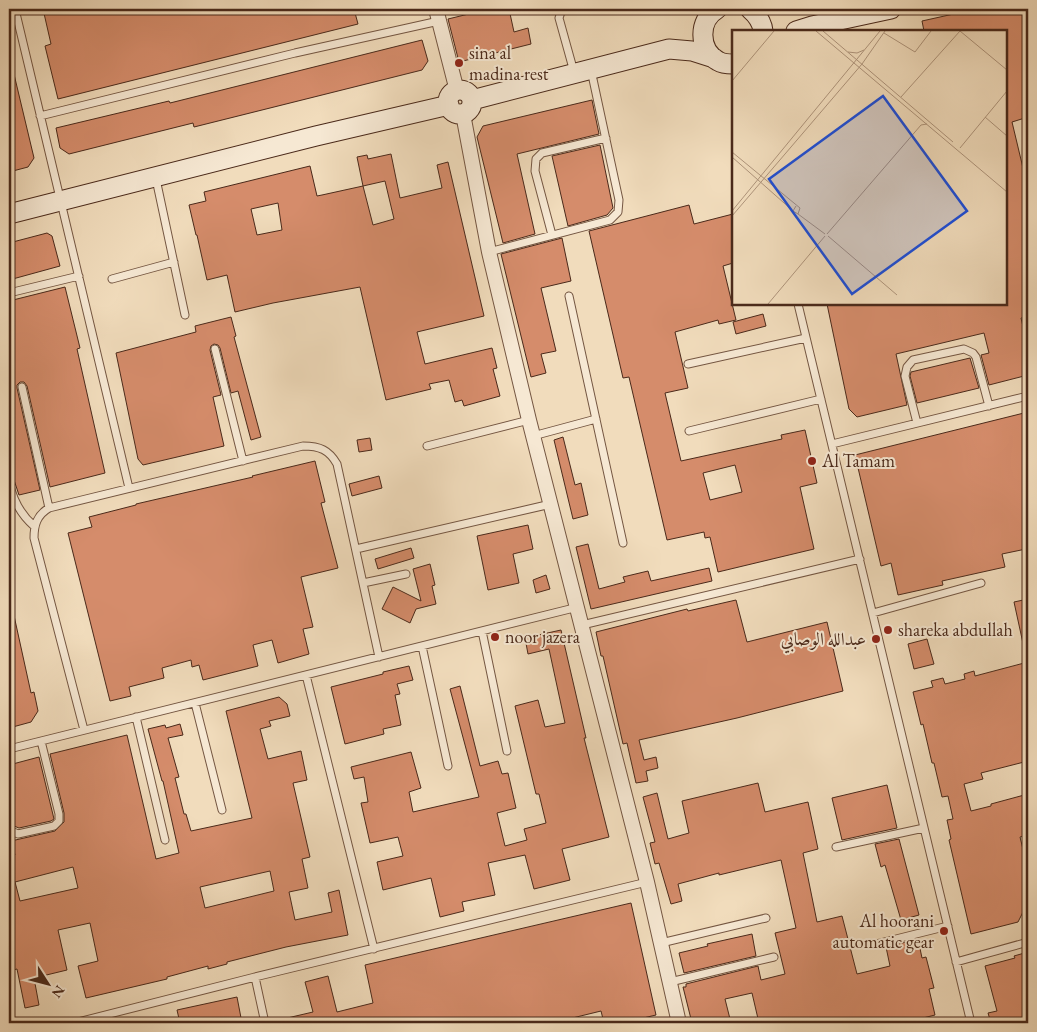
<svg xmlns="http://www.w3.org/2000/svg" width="1037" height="1032" font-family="'EB Garamond',Amiri,serif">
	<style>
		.building { fill: #d58c6b; stroke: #4a291a; fill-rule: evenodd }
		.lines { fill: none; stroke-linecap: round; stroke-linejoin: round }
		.lane-casing { stroke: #745642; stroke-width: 9 }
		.street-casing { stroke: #745642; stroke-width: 16 }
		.secondary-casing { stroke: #4a291a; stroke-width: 21 }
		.lane { stroke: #f6e8d3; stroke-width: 7 }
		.street { stroke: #f6e8d3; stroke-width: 14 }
		.secondary { stroke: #f6e8d3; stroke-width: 19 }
		.poi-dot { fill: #8f2418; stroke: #f6e8d3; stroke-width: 2 }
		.labels { text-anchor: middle; stroke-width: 4; stroke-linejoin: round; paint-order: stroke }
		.poi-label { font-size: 18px; fill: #4a291a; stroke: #f6e8d3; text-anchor: start }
		.inset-road { fill: none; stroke: #ae947b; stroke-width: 1 }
		.view { fill: #1d4ed8; fill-opacity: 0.15; stroke: #1d4ed8; stroke-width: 2.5 }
		.inset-edge { fill: none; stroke: #4a291a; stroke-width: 2.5 }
	</style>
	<rect width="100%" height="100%" fill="#f1dcbc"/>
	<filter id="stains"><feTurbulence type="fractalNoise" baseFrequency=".004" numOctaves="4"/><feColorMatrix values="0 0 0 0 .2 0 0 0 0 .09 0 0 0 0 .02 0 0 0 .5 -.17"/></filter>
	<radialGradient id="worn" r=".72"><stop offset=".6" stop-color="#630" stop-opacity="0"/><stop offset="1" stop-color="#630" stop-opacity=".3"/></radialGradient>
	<path class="building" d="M43,9H174L175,13L193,9H354L358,24L58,99L45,46L51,44Z
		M480,9H509L514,32L528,28L531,44L459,62L448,19L481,11Z
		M976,9H1028V117L1012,122L1028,189V317L1021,318L1028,348V375L989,385L981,355L989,353L984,333L896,354L907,405L857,417L849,409L827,304H1006V31H924L922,21Z
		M422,40L428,61L422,70L194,127L193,123L69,154L60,148L56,128L169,101L170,103Z
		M13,70L34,158L28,167L9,172V71Z
		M592,100L599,134L517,154L535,234L503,243L477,137L483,126Z
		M600,145L613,208L607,215L568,226L552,156Z
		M391,154L400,198L442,188L437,165L448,162L484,316L417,332L425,364L492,348L497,368L493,369L500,396L464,406L462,400L455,402L449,380L429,384L431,389L386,400L360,287L273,303L235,312L227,275L207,280L197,235H196L189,205L206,201L204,192L310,166L317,196L322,195L363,186L357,157L367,155L368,159ZM385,181L394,219L373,225L363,186ZM278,203L282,230L257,235L251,209Z
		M689,205L694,224L733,214V263L723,266L736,320L719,324L718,320L675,332L688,388L665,393L681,461L782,439L781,435L805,430L817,483L800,487L814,549L718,572L710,537L705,538L704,532L667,540L629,377L623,378L589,231ZM735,465L742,492L710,500L703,473Z
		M47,233L52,236L60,266L9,280V243Z
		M562,238L571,281L541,288L556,351L541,354L546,373L531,377L501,254Z
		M65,287L80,348L77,349L105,473L50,487L27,386L24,382H20L17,385V388L40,490L19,495L14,480L9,477V301Z
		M763,314L766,326L736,334L733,322Z
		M231,317L236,336L234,337L261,437L251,440L238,391L231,393L220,348L218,345L214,344L211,346L210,350L221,395L213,397L224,446L143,465L138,459L116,353L196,332L195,326Z
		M970,358L979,388L917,403L910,376L911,372Z
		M1028,412V532L1023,533L1026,549L1002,554L1005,567L942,581L943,585L898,595L891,563L881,566L855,455Z
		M563,437L575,485L581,483L588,515L573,519L554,440Z
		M370,438L372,450L359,452L357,440Z
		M315,461L325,502L321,503L338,568L301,577L313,627L303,629L309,654L278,663L272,640L253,645L258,666L203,680L199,665L192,667L191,660L162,668L164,678L129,687L131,696L110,701L68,533L92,527L89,517L136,505V504L253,477L252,476Z
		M379,476L382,488L352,496L349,484Z
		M528,525L533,549L513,554L519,583L488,590L477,536Z
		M588,544L599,589L625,582L623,577L648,571L651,581L709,568L712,581L591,609L576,547Z
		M411,548L414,558L378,569L375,559Z
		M430,564L435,585L432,586L436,604L416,609L410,623L382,609L393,587L421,601L413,569Z
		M546,575L550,589L536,593L533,580Z
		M1028,599V647L1024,648L1014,602Z
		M736,600L747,642L827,622L843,691L737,718L639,740L644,760L656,757L658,768L646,771L648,781L636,783L627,743L623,744L603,656H601L596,632L687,609L688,611Z
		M9,611H13L31,693L34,692L38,711L31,722L9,728Z
		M561,630L586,738H584L609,837L562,849L570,880L534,889L525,855L488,863L495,895L462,902L464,911L440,917L431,878L383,890L377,862L403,856L398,837L370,843L361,803L368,802L364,777L354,779L351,767L411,752L421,788L409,792L413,812L479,797L450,689L460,686L480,766L498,761L502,774L508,773L516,808L497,813L505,846L527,840L524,829L546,823L539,794H536L515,706L538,700L545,727L565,723L549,649L528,654L525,638Z
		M927,639L934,664L914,669L908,644Z
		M1028,662V746L1025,747L1028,761L981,773L983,779L964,784L971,811L991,806V804L1028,794V808L1023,810L1028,835L1020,837L1028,870V909L1025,908L1018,922L971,934L949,840L951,839L947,820L953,819L948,796L942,797L934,763H932L923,724L921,725L913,692L933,687L931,681L943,678L945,684L965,679L964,674L974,671L975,676Z
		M409,666L413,680L397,684L400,694L395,695L401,725L383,729L384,734L345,744L331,687L383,674V672Z
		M279,697L287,704L290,716L269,721L271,726L260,729L268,759L301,751L307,780L293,783L310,857L302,859L308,888L289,892L295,920L332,912L328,893L339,890L348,935L286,947L227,962V964L208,969V966L167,977V979L86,998L78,966L98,961L90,923L58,930L67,970L34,978L39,1005L25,1008L17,969L9,971V856L15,855L11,841L55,831L64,822V813L50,754L127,735L156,859L179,853L163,781H162L148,729L165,725L166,728L180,724L183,735L168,738L179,777L175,778L184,814H186L191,831L252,818L226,711ZM73,867L78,888L20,901L15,882ZM270,871L274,891L205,908L200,887Z
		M39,757L54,819L51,821L19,828L14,826L9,807V765Z
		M758,783L765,812L808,802L818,849L803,853L817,922L842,916L857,974L890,966L886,947L918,939L922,958L926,957L934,988L929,989L935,1015L903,1023H759L752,993L725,999L731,1023H692L683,987H686V984L758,966L761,980L785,974L775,933L796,928L781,860L719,875V873L678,884L682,901L671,904L659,863L655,864L650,843L655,842L643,797L657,793L668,839L689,833L682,801Z
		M887,785L897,828L842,840L832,798Z
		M899,839L919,915L901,920L885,865L881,867L875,844Z
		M631,903L656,1015L622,1023H604L601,1011L552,1023H284L283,1019L313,1012L305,982L328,976L337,1012L373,1003L365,965Z
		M752,934L756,956L684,973L679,953L708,946L707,944Z
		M1028,952V1023H991L988,1013L997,1011L985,966L1015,958L1014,956Z
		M237,997L242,1023H180L177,1010Z"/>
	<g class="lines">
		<g class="lane-casing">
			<path id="lane" d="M15,9C52,169 92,328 129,488
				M562,9L559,18L574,72
				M40,116L295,53L439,21
				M1028,136V143
				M156,179L185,315
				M552,235L535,171L536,159L542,153L606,138
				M489,252L610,220L618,212L619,200L591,70
				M112,279L174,262
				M9,293L79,276
				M569,296L623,543
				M798,304L971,1023
				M215,349L243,461
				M688,364L806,338
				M22,387L49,508
				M917,423L905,376L907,367L913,360L964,349L973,353L976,357L989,406
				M689,431L821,399
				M533,436L596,419
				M832,444L1028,396
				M427,446L529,420
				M9,482C13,500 20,514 34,526
				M356,549L551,504
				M363,583L406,574
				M873,613L981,583
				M582,625L860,559
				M482,631L507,751
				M422,646L448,766
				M306,675L374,949
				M195,703L222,810
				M136,717L165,840
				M84,730L34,538C34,525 37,515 49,508L303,446C320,446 329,450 337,464L379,657
				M9,749L578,607
				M9,830L18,834L54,826L59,821V814L41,741
				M836,847L924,828
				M661,943L766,918
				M872,945L948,926
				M956,962L1028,942
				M255,977L265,1023
				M670,982L774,957
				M74,1023L255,977L647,882"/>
		</g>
		<g class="street-casing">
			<path id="street" d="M436,9L457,91
				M463,114L489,252L529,420L647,882L679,1023"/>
		</g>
		<g class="secondary-casing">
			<path id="secondary" d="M717,9C698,20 698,50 718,61C723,64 728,64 733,64
				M750,9C757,15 762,21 763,31
				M796,31L812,26L891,9
				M448 102a12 12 0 1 1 24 0a12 12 0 1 1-24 0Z
				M472,100L669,49L692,51L714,58
				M9,214L316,136L449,105"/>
		</g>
		<use href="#lane" class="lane"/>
		<use href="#street" class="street"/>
		<use href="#secondary" class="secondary"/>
	</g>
	<g class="poi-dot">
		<circle cx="459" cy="63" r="5"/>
		<circle cx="812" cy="461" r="5"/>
		<circle cx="888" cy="630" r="5"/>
		<circle cx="495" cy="637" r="5"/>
		<circle cx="876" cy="639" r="5"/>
		<circle cx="944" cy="931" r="5"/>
	</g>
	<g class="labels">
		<g class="poi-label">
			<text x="469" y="59">sina al<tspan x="469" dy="21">madina rest</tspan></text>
			<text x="822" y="467">Al Tamam</text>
			<text x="898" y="636">shareka abdullah</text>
			<text x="505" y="643">noor jazera</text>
			<text x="866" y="645" text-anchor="end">عبدالله الوصابي</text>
			<text x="934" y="927" text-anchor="end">Al hoorani<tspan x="934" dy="21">automatic gear</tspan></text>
		</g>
	</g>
	<g transform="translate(732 30)">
		<rect width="275" height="275" fill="#f1dcbc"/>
		<path class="inset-road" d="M84,1L275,162M91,1L221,112M228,1L275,40M152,3L183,22L199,1M116,22L125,23L132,20M0,51L42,1M169,67L228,1M253,87L275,106M228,118L275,61M0,122L68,178L66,184L61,181L64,176M0,127L60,180M0,181L148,1M66,184L93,204M0,186L130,34L153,1M95,204L189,95L195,94M96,206L165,265M36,274L93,206"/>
		<path class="view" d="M151,66L235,181L120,264L37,149Z"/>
		<rect width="275" height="275" class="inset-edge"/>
	</g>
	<rect width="1037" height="1032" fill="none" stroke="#f1dcbc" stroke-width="30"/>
	<rect x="10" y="10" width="1017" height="1012" fill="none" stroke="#4a291a" stroke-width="2.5"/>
	<rect x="15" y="15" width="1007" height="1002" fill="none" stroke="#4a291a"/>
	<g transform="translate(48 984) rotate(126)" stroke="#f6e8d3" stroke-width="4" paint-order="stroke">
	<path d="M0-4L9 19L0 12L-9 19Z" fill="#4a291a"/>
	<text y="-8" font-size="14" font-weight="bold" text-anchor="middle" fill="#4a291a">N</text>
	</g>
	<rect width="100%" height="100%" filter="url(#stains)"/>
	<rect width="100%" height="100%" fill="url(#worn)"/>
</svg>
